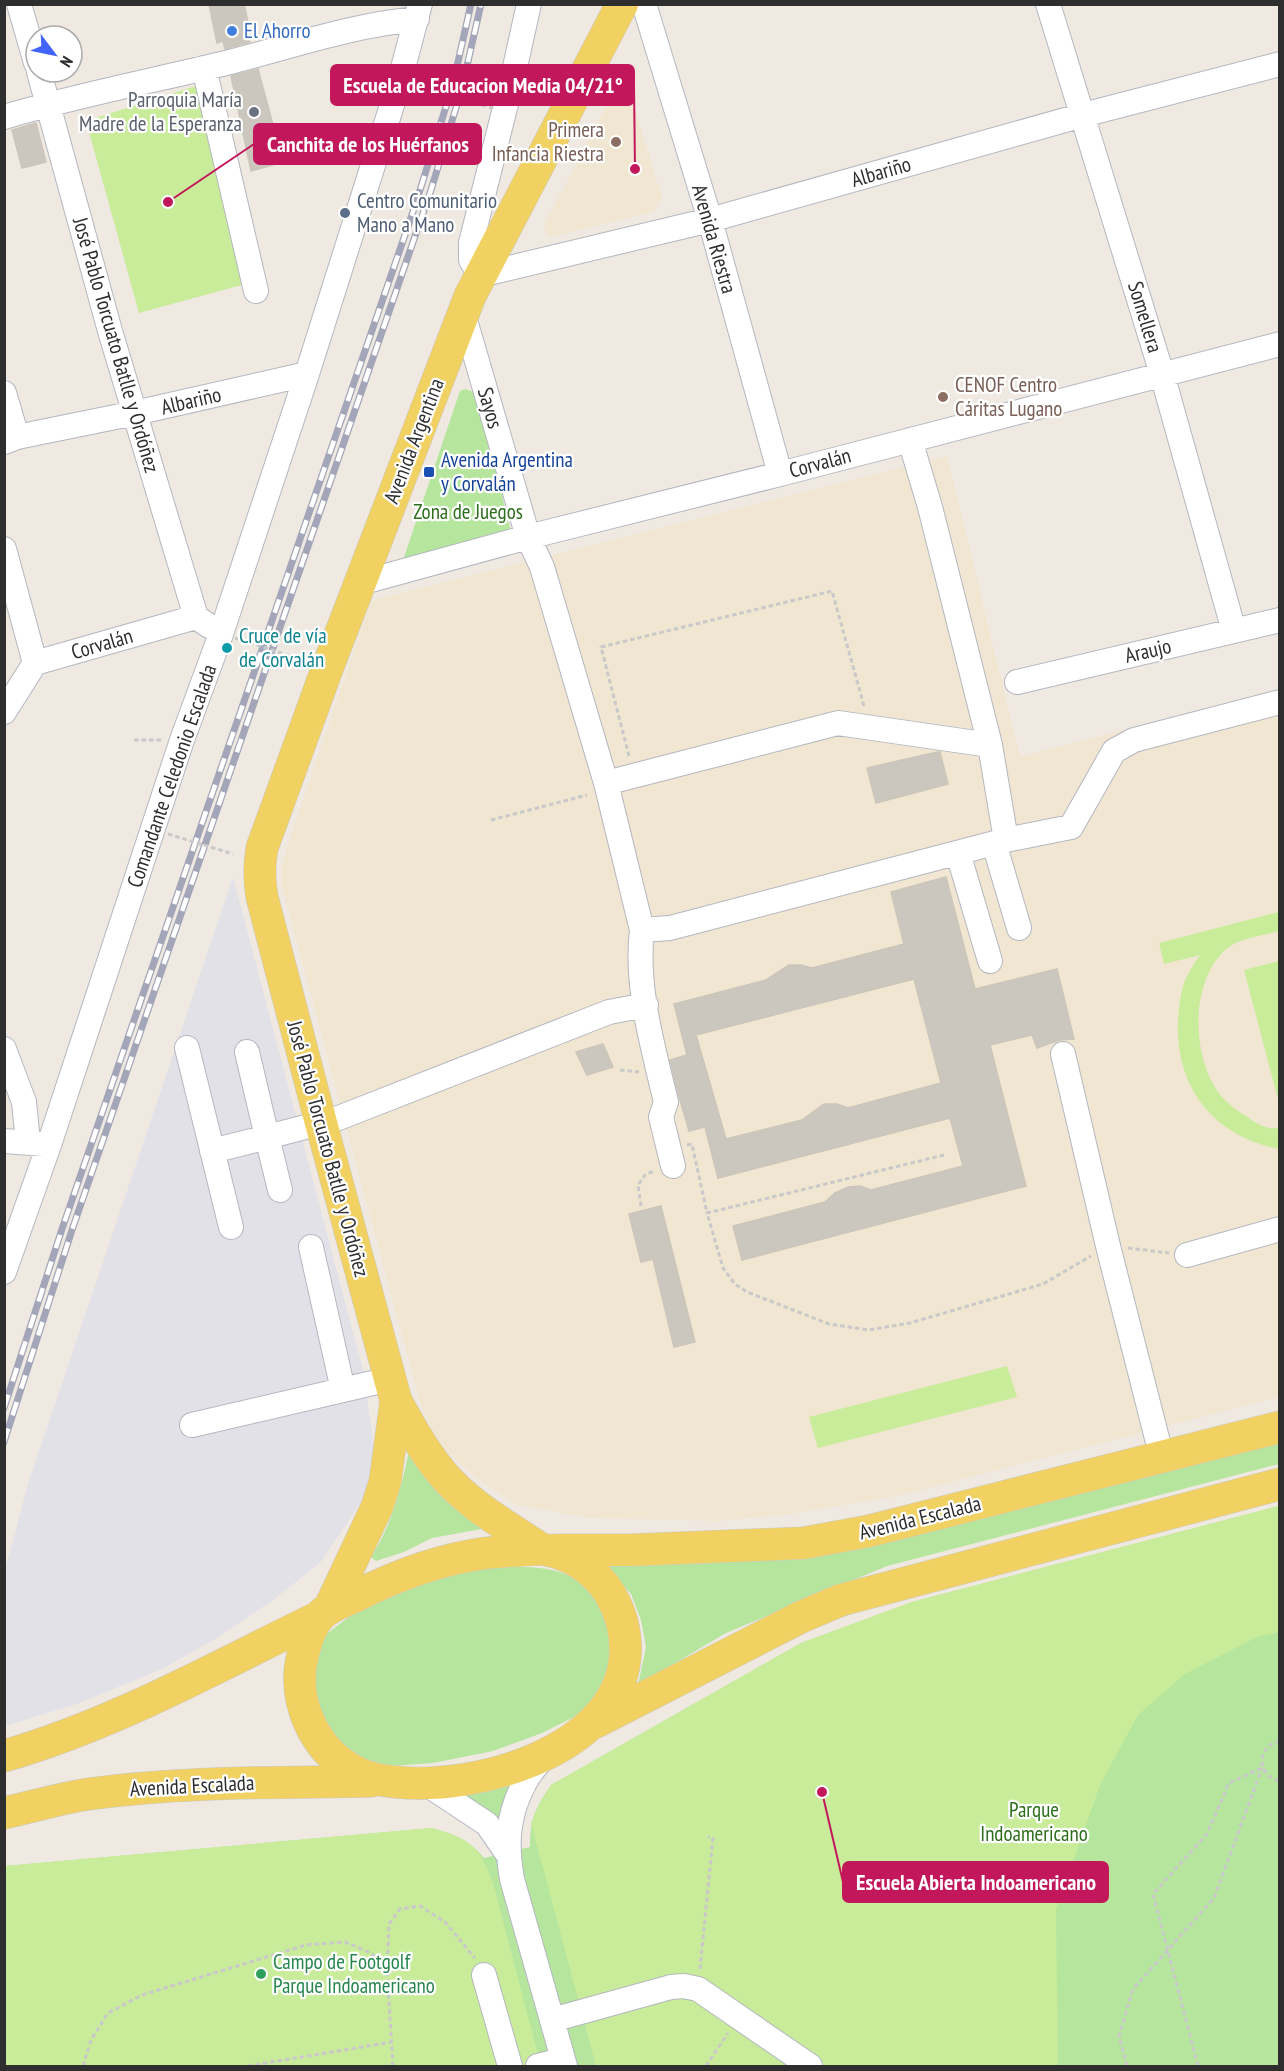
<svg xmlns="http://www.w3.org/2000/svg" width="1284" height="2071" font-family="'PT Sans Narrow',sans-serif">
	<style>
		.industrial { fill: #e3e1e8 }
		.education { fill: #f0e6d1 }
		.green { fill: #b6e59e }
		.pitch { fill: #c9ec9a }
		.building { fill: #cbc7bf; stroke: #cbc5ba; stroke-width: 1.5; fill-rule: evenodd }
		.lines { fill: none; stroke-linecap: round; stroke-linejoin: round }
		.minor-casing { stroke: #b4b7c1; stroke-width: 26 }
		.major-casing { stroke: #c9c9c9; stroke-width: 33 }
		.path { stroke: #c9c9c9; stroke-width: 3; stroke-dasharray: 4.5 3; stroke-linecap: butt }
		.minor { stroke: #fff; stroke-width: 24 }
		.major { stroke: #f2d163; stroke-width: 32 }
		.rail-casing { stroke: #a3a6b8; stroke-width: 7 }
		.rail { stroke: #fff; stroke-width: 4.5; stroke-dasharray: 14; stroke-linecap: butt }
		.path-bridge { stroke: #c9c9c9; stroke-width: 3; stroke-dasharray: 4.5 3; stroke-linecap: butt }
		.shop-dot { fill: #3f7fe0; stroke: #fff; stroke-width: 2 }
		.worship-dot { fill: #6b7280; stroke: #fff; stroke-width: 2 }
		.education-dot { fill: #8d6e63; stroke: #fff; stroke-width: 2 }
		.service-dot { fill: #5c6f8a; stroke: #fff; stroke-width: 2 }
		.transit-dot { fill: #1a4fb4; stroke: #fff; stroke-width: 2 }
		.culture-dot { fill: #0f9aa8; stroke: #fff; stroke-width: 2 }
		.leisure-dot { fill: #2e9e5b; stroke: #fff; stroke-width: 2 }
		.labels { text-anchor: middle; stroke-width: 4.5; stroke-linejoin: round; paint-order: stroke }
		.shop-label { font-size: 21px; fill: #366cbe; stroke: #fff; text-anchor: start }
		.worship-label { font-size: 21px; fill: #5b616d; stroke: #fff; text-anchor: end }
		.education-label { font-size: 21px; fill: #785e54; stroke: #fff; text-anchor: end }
		.street-label { font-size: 21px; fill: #2e2e2e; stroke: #fff }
		.service-label { font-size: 21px; fill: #4e5e75; stroke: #fff; text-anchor: start }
		.transit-label { font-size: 21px; fill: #164399; stroke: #fff; text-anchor: start }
		.park-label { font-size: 21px; fill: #2c6e1b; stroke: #fff }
		.culture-label { font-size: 21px; fill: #0d838f; stroke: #fff; text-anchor: start }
		.leisure-label { font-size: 21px; fill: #27864d; stroke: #fff; text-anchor: start }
		.leader { fill: none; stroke: #c2185b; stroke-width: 2 }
		.callout-dot { fill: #c2185b; stroke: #fff; stroke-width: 2 }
		.callout { fill: #c2185b; stroke: #c2185b; stroke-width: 2 }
		.callout-label { font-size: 22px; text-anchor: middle; font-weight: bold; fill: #fff }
	</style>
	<rect width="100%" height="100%" fill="#efe9e1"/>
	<path class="industrial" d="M233,877L363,1370L376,1462L363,1500L320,1563L273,1600L215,1639L162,1669L77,1704L5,1726V1570L28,1484Z"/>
	<path class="education" d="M618,85L628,86L662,198L654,212L548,237L544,225Z
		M947,456L1020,757L1279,689V1397L897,1496L784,1515L718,1521L589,1518L516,1504L486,1485L460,1464L445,1449L432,1429L421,1406L281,883V869L288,844L371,601Z"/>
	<path class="green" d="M465,389L477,393L511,532L403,560L460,391Z
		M1279,1439V1464L887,1566L726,1633L638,1685L646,1647L641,1620L631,1594L602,1560L704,1562Z
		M410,1446L487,1528L432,1538L404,1552L376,1561L371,1557C393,1523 402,1485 410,1446Z
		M1279,1506V2066H5V1866L432,1828C456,1835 468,1839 484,1858L530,1847C530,1820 535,1808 551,1785L801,1643L912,1602Z
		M502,1566C530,1567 557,1566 581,1582C593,1590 603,1606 613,1617L611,1671L590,1704L574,1717L542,1733L493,1751L433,1763L391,1766L363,1758L338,1745L324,1729L311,1676L317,1652L328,1633L350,1616L404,1589L462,1572Z
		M522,1777L503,1838L461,1795Z"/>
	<path class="pitch" d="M196,86L249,283L139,313L86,121Z
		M1279,912V931C1262,936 1237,938 1224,951C1190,984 1192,1056 1218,1092C1225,1102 1236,1110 1246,1116C1256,1123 1266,1130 1279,1128V1149C1213,1136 1175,1087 1178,1020C1179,1008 1180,995 1184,983C1188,973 1194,964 1200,955L1164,964L1159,943Z
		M1279,961H1280L1279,1103L1244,970Z
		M1007,1366L1017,1397L818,1448L809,1417Z
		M1279,1506V1632L1257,1637L1185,1674L1138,1715L1100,1785L1056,1910L1058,2066H596L531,1823L542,1799L551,1785L801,1643L912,1602Z
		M432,1828C470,1839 479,1845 493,1883L541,2066H5V1866Z"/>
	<path class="building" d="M209,4H244L251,35L249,36L250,42L225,49L223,41L217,43Z
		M258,69L283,162L251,171L231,76Z
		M36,123L46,162L22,168L12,130Z
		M937,752H940L948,784L876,803L867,768Z
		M946,877L975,989L1057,969L1074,1039L1059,1040L1037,1048L1032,1035L990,1045L1026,1186L742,1260L733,1226L825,1202L835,1193L848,1187L860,1186L871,1190L963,1166L950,1118L718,1178L705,1127L689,1131L680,1100L670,1060L687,1055L674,1004L766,980L789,965H801L812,968L904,944L891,892ZM914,979L941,1083L848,1108L837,1104H824L802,1120L726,1139L696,1035Z
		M603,1044L613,1067L587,1075L576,1052Z
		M661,1206L695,1342L674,1347L653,1259L641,1262L629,1214Z"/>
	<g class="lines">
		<g class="minor-casing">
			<path id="minor" d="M19,4L36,63
				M529,4L513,76L471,243V260L480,275L710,220L1083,115L1280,64
				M644,4L710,220L780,474
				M1048,4L1162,374L1234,631
				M204,68L256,291
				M39,72L110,331L196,617
				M4,117C77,95 152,81 226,63C289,47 352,25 417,19
				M463,313L528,537L542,567L606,783L838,723L990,745L1006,840
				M4,393L17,437
				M910,440L930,507L990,745
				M4,442L17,437L135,413L307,374
				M4,549L35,663
				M360,583L528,537L780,474L1280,344
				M1017,682L1280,620
				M4,712L35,663L196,617L209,626
				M606,783L642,930
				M994,843L1019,928
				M958,853L990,961
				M187,1048L231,1227
				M4,1049L24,1102L28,1142
				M247,1052L267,1137L336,1119L609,1012L646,1005
				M1063,1054L1108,1246L1162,1458
				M4,1141L44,1144
				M212,1151L267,1137L280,1190
				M673,1166L661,1117L666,1102C653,1047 635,986 642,930L670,928L1006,840L1071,827L1114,751L1134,740L1280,702
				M311,1247L343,1390
				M1187,1255L1280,1229
				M4,1272L49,1145L182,740L221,634L307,374L399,83L420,4
				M192,1425L390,1379
				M546,1754C539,1763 529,1773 524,1784C507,1816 506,1845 512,1879L565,2066
				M425,1783L487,1824L507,1853
				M484,1975L510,2066
				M552,2020L671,1987L684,1986L698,1989L810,2066
				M538,2066L563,2060"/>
		</g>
		<g class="major-casing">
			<path id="major" d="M541,1549C507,1526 467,1504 441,1472C423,1450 410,1426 396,1401L321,1123L262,897C259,880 259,865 262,848L327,669L470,296L622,4
				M541,1549C568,1552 596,1570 610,1594C622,1614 627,1634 625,1658C616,1752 474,1791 396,1782C383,1781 368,1778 356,1772C314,1751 291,1700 303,1654C306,1642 310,1627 319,1617C327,1607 343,1602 354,1597C395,1576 441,1559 486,1553C504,1551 523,1550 541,1549Z
				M556,1550H631L804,1543L869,1531L1280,1427
				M329,1609L377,1507L385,1482L396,1401
				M596,1722L801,1617L841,1600L1280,1484
				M4,1756C115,1724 216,1667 319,1617
				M4,1813C32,1807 61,1798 89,1794C183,1781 277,1783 372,1781"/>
		</g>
		<path class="path" d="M134,740H162
			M629,756L601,647L832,591L864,706
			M491,820L587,795
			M620,1070L639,1072
			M687,1145L692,1144L707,1213
			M944,1155L707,1213L723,1268L735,1284L747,1292L829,1324L869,1330L910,1323L1043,1284L1091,1256
			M641,1206L638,1185L645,1175L654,1171
			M1128,1248L1169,1253
			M1280,1741C1256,1746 1256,1776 1280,1781
			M700,1969L713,1838L708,1837
			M83,2066L91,2040L108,2013L142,1995L306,1945L345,1942L371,1953L387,1969
			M248,2066L392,2042
			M393,2066L387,1969L389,1924L400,1909L420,1906L445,1922L475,1958
			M706,2066L728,2033
			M1127,2066L1119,2036L1133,1989L1214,1898L1262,1768
			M1198,2066L1153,1894L1207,1834L1229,1783L1262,1768"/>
		<use href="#minor" class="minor"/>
		<use href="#major" class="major"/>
		<g class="rail-casing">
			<path id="rail" d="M4,1408L62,1229L416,203L453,84L471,4
				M4,1442L72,1230L431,190L462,88L481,4"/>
		</g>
		<use href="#rail" class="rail"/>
		<path class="path-bridge" d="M417,87L493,108
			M235,638L312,663
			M168,834L233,854"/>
	</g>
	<circle class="shop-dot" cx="232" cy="31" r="6"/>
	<circle class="worship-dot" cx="254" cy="112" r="6"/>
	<g class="education-dot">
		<circle cx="616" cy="142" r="6"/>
		<circle cx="943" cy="397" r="6"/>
	</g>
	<circle class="service-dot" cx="345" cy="213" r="6"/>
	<rect class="transit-dot" x="423" y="466" width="12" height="12" rx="3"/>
	<circle class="culture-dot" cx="227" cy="648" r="6"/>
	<circle class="leisure-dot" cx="261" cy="1974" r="6"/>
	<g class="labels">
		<g class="shop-label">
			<text x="244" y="38">El Ahorro</text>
		</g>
		<g class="worship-label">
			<text x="242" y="107">Parroquia María<tspan x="242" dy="24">Madre de la Esperanza</tspan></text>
		</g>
		<g class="education-label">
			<text x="604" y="137">Primera<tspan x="604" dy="24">Infancia Riestra</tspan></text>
			<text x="955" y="392" text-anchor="start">CENOF Centro<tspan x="955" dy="24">Cáritas Lugano</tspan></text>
		</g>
		<g class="street-label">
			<text transform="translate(881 172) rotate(-16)" y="7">Albariño</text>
			<text transform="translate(714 239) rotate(74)" y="7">Avenida Riestra</text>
			<text transform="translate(1145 317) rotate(73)" y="7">Somellera</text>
			<text transform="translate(116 345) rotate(74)" y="7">José Pablo Torcuato Batlle y Ordóñez</text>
			<text transform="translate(191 401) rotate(-13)" y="7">Albariño</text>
			<text transform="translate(490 408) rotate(74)" y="7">Sayos</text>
			<text transform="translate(414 441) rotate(-69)" y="7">Avenida Argentina</text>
			<text transform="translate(820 463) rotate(-15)" y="7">Corvalán</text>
			<text transform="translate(102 644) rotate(-16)" y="7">Corvalán</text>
			<text transform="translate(1148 651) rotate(-13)" y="7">Araujo</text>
			<text transform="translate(172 776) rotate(-71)" y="7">Comandante Celedonio Escalada</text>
			<text transform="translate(328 1149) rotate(75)" y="7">José Pablo Torcuato Batlle y Ordóñez</text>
			<text transform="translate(920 1518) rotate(-14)" y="7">Avenida Escalada</text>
			<text transform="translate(192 1786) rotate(-3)" y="7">Avenida Escalada</text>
		</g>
		<g class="service-label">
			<text x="357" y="208">Centro Comunitario<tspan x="357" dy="24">Mano a Mano</tspan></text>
		</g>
		<g class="transit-label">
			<text x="441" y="467">Avenida Argentina<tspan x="441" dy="24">y Corvalán</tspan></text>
		</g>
		<g class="park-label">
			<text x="468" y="519">Zona de Juegos</text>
			<text x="1034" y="1817">Parque<tspan x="1034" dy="24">Indoamericano</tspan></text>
		</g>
		<g class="culture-label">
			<text x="239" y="643">Cruce de vía<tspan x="239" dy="24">de Corvalán</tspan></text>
		</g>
		<g class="leisure-label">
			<text x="273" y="1969">Campo de Footgolf<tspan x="273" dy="24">Parque Indoamericano</tspan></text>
		</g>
	</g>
	<path class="leader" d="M635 169L634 85M168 202L254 144M822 1792L843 1882"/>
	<g class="callout-dot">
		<circle cx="635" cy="169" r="6"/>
		<circle cx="168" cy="202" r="6"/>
		<circle cx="822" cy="1792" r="6"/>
	</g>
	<g class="callout">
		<rect x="331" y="65" width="303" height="40" rx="6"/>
		<rect x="254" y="124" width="227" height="40" rx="6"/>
		<rect x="843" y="1862" width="265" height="40" rx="6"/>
	</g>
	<g class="callout-label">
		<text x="483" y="93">Escuela de Educacion Media 04/21°</text>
		<text x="368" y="152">Canchita de los Huérfanos</text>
		<text x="976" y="1890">Escuela Abierta Indoamericano</text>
	</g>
	<rect width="1284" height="2071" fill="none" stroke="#2e2e2e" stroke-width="12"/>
	<g transform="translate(54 54) rotate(122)"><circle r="28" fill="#ffffff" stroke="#ababab" stroke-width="1.5"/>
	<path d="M0-4.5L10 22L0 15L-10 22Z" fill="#4264fb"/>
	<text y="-9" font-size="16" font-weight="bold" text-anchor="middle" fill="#2e2e2e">N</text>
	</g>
</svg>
